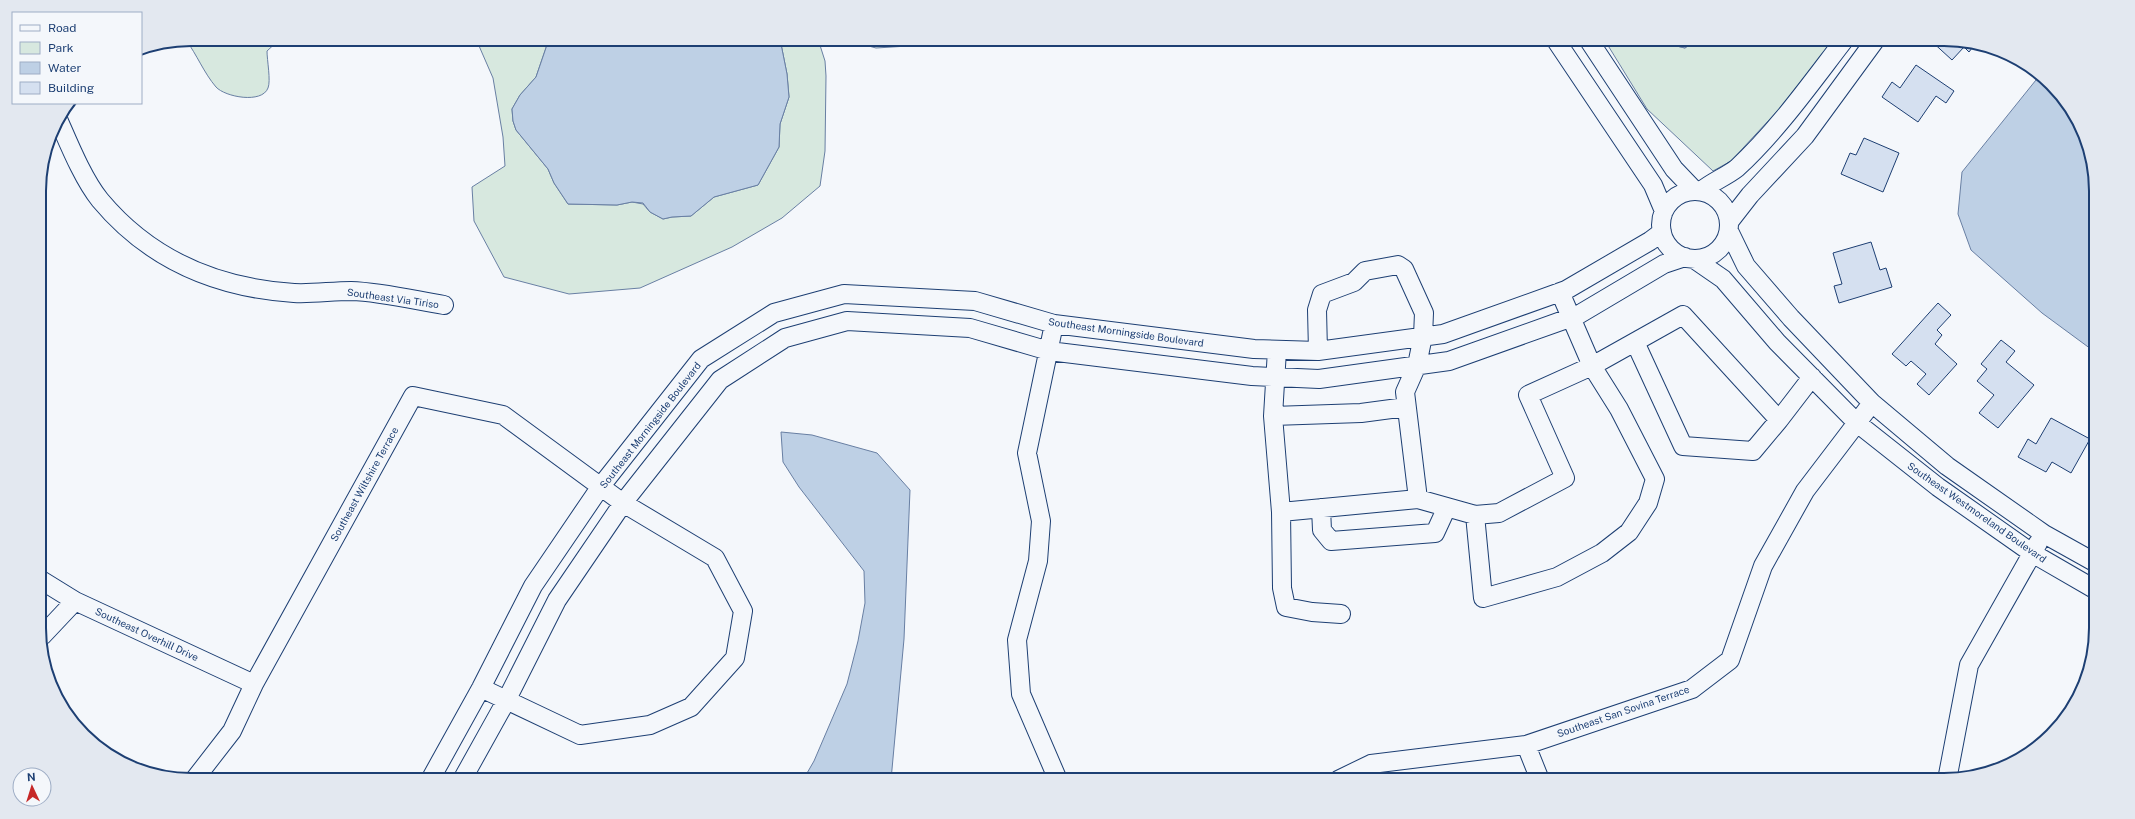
<svg xmlns="http://www.w3.org/2000/svg" width="2135" height="819" font-family="'Public Sans',sans-serif">
	<style>
		.green { fill: #d7e8df; stroke: #687fa3 }
		.water { fill: #bed0e5; stroke: #687fa3 }
		.building { fill: #d5e0f0; stroke: #1d3f73 }
		.lines { fill: none; stroke-linecap: round; stroke-linejoin: round }
		.minor-casing { stroke: #1d3f73; stroke-width: 20 }
		.minor { stroke: #f4f7fb; stroke-width: 18 }
		.labels { text-anchor: middle; stroke-width: 3; stroke-linejoin: round; paint-order: stroke }
		.street-label { font-size: 10px; fill: #1d3f73; stroke: #f4f7fb }
		.rim { fill: none; stroke: #1d3f73; stroke-width: 2 }
	</style>
	<rect width="100%" height="100%" fill="#f4f7fb"/>
	<path class="green" d="M191,39H280L267,51C267,60 271,81 268,88C262,104 225,97 216,87C204,73 197,55 186,40Z
		M476,39H549L536,77L520,95L512,109L513,121L516,130L548,169L554,183L568,204L617,205L632,202L643,204L650,212L663,219L672,217L691,216L714,197L758,185L779,147L780,124L789,97L787,74L780,39H818L825,61L826,76L825,151L820,186L782,218L732,247L640,288L569,294L504,277L474,221L472,187L505,166L503,137L493,78Z
		M843,39H959L940,44L876,48Z
		M1604,39H1659L1664,43L1685,48L1697,39H1834L1781,107L1731,161L1713,171L1647,109Z"/>
	<path class="water" d="M549,39H780L787,74L789,97L780,124L779,147L758,185L714,197L691,216L672,217L663,219L650,212L643,203L632,202L617,205L568,204L554,183L548,169L516,130L513,121L512,109L520,95L536,77Z
		M1659,39H1697L1685,48L1664,43Z
		M2040,75L2058,91L2084,133L2095,171V352L2042,313L1971,250L1958,214L1962,172Z
		M781,432L812,435L877,453L910,490L904,639L891,780H803L814,761L847,684L858,641L865,603L864,571L799,487L783,462Z"/>
	<path class="building" d="M1929,39H1944L1975,44L1969,52L1964,47L1952,60Z
		M1916,65L1954,91L1946,103L1936,96L1918,122L1882,97L1892,82L1900,88Z
		M1864,138L1899,153L1883,192L1841,174L1850,153L1856,155Z
		M1871,242L1880,270L1886,268L1892,287L1839,303L1834,286L1842,284L1833,253Z
		M1938,303L1951,315L1937,330L1942,335L1935,344L1957,364L1929,395L1917,384L1926,374L1911,361L1906,366L1892,354Z
		M2001,340L2015,351L2006,362L2034,385L1998,428L1979,413L1994,395L1977,381L1987,369L1981,364Z
		M2051,418L2090,439L2071,473L2052,462L2046,472L2018,457L2028,439L2036,444Z"/>
	<g class="lines">
		<g class="minor-casing">
			<path id="minor" d="M1555,39L1653,185L1664,211
				M1588,39L1674,169L1695,191
				M58,119C69,144 83,179 100,200C150,260 217,288 294,293C313,294 332,291 351,291C382,292 414,300 444,305
				M1701,191C1712,182 1727,176 1737,168C1778,130 1811,83 1845,39
				M1661 225a34 34 0 1 1 68 0a34 34 0 1 1-68 0Z
				M1729,222L1750,195L1805,136L1876,39
				M1729,231L1746,266L1791,318L1872,403L1947,466L2044,534L2096,563
				M1694,259L1723,279L1777,342L1857,423L1938,487L2032,553L2096,590
				M1054,324L1027,453L1041,521L1038,561L1017,640L1021,694L1058,780
				M1635,342L1683,446L1753,451L1779,420
				M1277,350L1273,416L1281,512L1418,499L1475,515L1499,513L1565,478L1528,395L1592,366L1560,292
				M1318,351L1317,310L1322,294L1354,282L1365,271L1398,265L1404,269L1424,313L1423,336L1417,365L1405,392L1418,499
				M1273,416L1361,413L1406,407
				M1321,508L1322,530L1331,541L1435,533L1447,507
				M1281,512L1282,588L1286,607L1312,612L1341,614
				M1475,515L1483,598L1557,577L1602,553L1629,532L1648,503L1655,479L1619,409L1592,366L1683,315L1779,420L1812,377
				M41,580L75,601L254,684
				M42,636L75,601
				M1526,745L1540,780
				M194,780L232,731L254,684L413,396L503,415L623,503L715,558L743,611L735,658L691,707L650,725L580,735L481,688
				M430,780L481,688L533,586L601,486L701,359L774,313L844,294L975,301L1054,324L1254,349L1318,351L1443,334L1566,290L1650,241L1662,232
				M462,780L506,701L557,600L623,503L720,380L785,338L847,321L970,328L1049,351L1252,376L1319,379L1449,361L1578,315L1664,264L1685,257
				M1338,780L1371,764L1526,745L1692,689L1730,660L1763,566L1805,491L1872,403
				M1947,780L1969,665L2038,543"/>
		</g>
		<use href="#minor" class="minor"/>
	</g>
	<g class="labels">
		<g class="street-label">
			<text transform="translate(393 298) rotate(8)" y="4">Southeast Via Tiriso</text>
			<text transform="translate(1126 332) rotate(8)" y="4">Southeast Morningside Boulevard</text>
			<text transform="translate(650 425) rotate(-52)" y="4">Southeast Morningside Boulevard</text>
			<text transform="translate(364 484) rotate(-61)" y="4">Southeast Wiltshire Terrace</text>
			<text transform="translate(1977 512) rotate(35)" y="4">Southeast Westmoreland Boulevard</text>
			<text transform="translate(147 634) rotate(25)" y="4">Southeast Overhill Drive</text>
			<text transform="translate(1623 711) rotate(-19)" y="4">Southeast San Sovina Terrace</text>
		</g>
	</g>
	<path d="M0 0H2135V819H0ZM191 46H1944A145 145 0 0 1 2089 191V628A145 145 0 0 1 1944 773H191A145 145 0 0 1 46 628V191A145 145 0 0 1 191 46Z" fill="#e3e8f0" fill-rule="evenodd"/>
	<path class="rim" d="M191 46H1944A145 145 0 0 1 2089 191V628A145 145 0 0 1 1944 773H191A145 145 0 0 1 46 628V191A145 145 0 0 1 191 46Z"/>
	<rect x="12" y="12" width="130" height="92" fill="#f4f7fb" stroke="#9eadc5"/>
	<rect x="20" y="25" width="20" height="6" fill="#f4f7fb" stroke="#9eadc5"/>
	<text x="48" y="32" font-size="12" fill="#1d3f73">Road</text>
	<rect x="20" y="42" width="20" height="12" fill="#d7e8df" stroke="#9eadc5"/>
	<text x="48" y="52" font-size="12" fill="#1d3f73">Park</text>
	<rect x="20" y="62" width="20" height="12" fill="#bed0e5" stroke="#9eadc5"/>
	<text x="48" y="72" font-size="12" fill="#1d3f73">Water</text>
	<rect x="20" y="82" width="20" height="12" fill="#d5e0f0" stroke="#9eadc5"/>
	<text x="48" y="92" font-size="12" fill="#1d3f73">Building</text>
	<g transform="translate(32 787) rotate(356)"><circle r="19" fill="#f4f7fb" stroke="#9eadc5"/>
	<path d="M0-3L7 15L0 10L-7 15Z" fill="#c62828"/>
	<text y="-6" font-size="11" font-weight="bold" text-anchor="middle" fill="#1d3f73">N</text>
	</g>
</svg>
